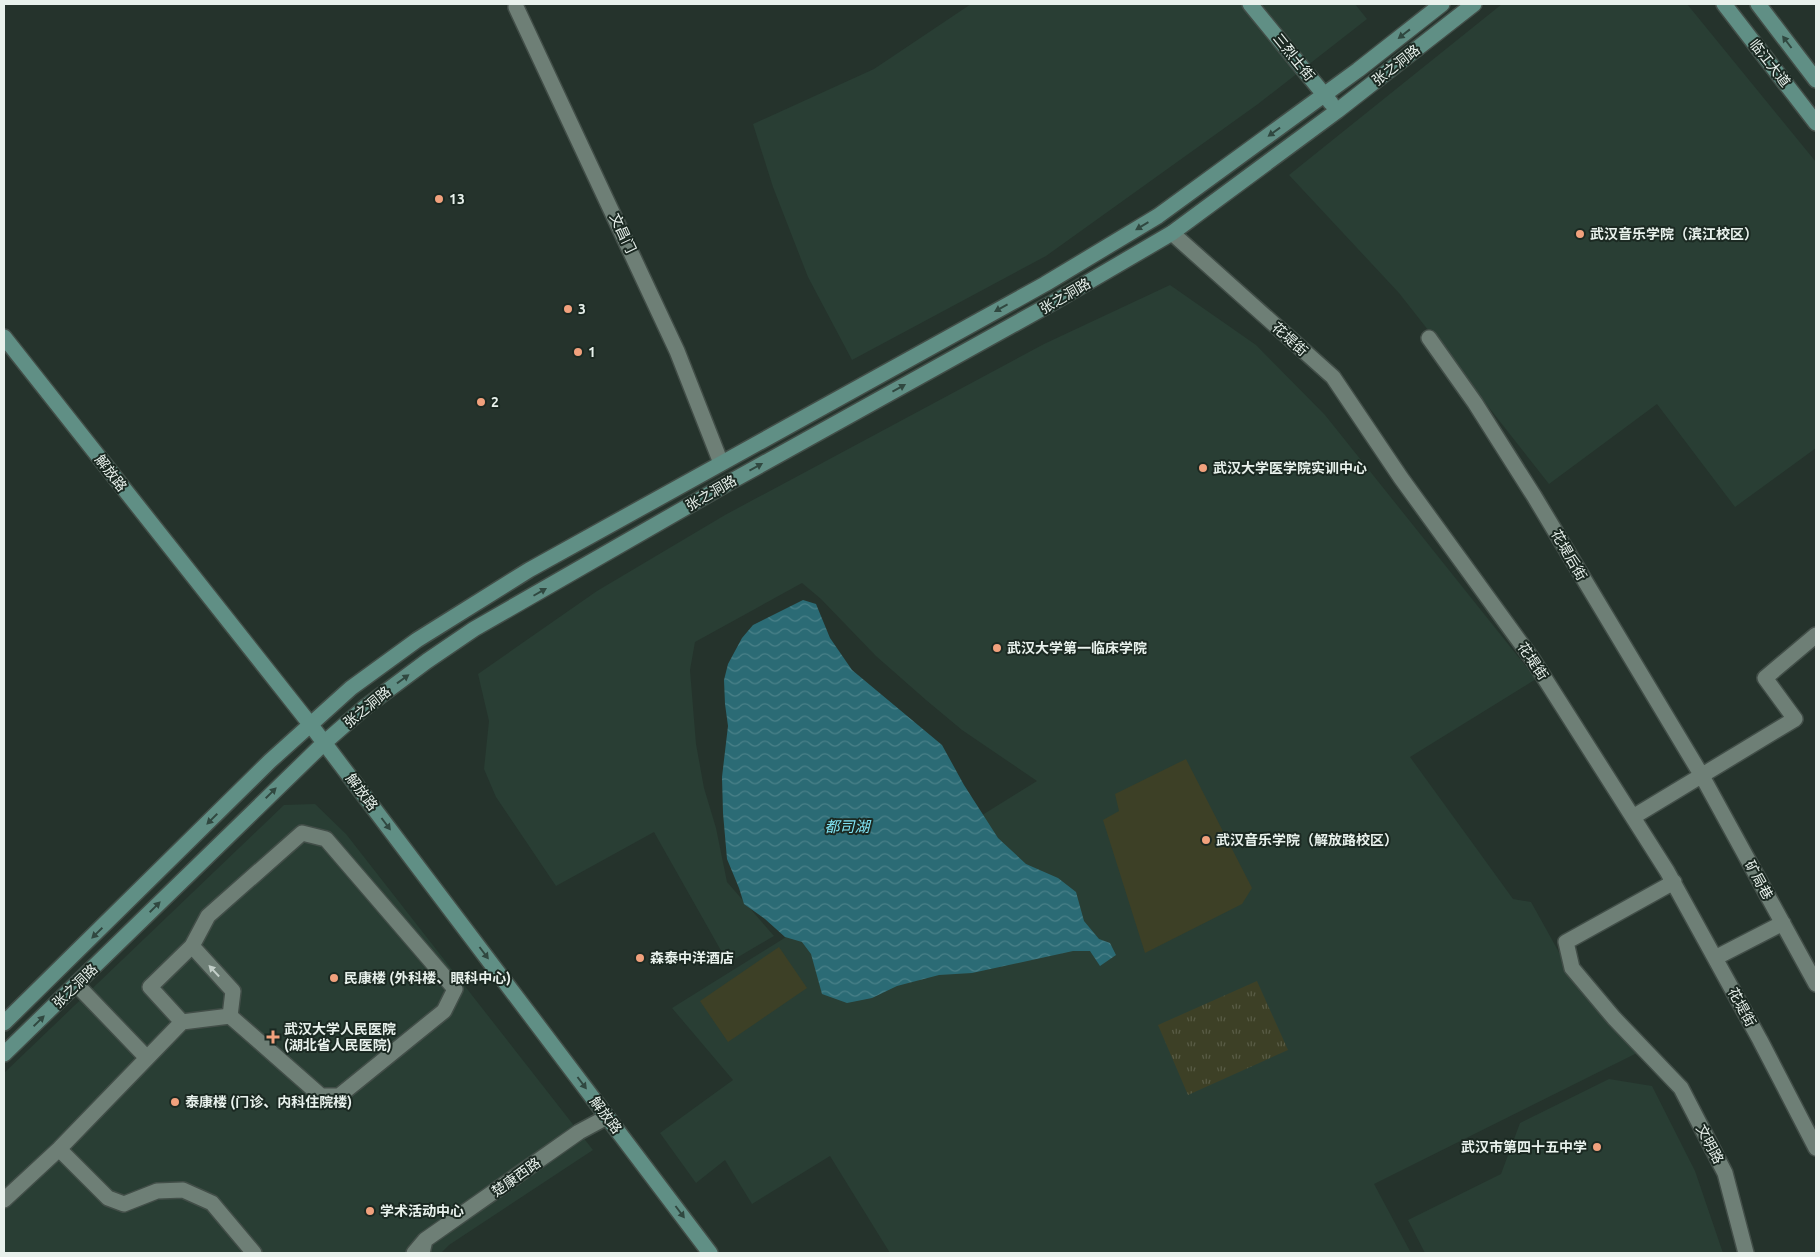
<svg xmlns="http://www.w3.org/2000/svg" width="1820" height="1257" font-family="Ubuntu,'Noto Sans SC',sans-serif">
	<style>
		.built { fill: #293e34 }
		.grass { fill: url(#grass-tufts) }
		.green { fill: #3d4026 }
		.water { fill: url(#water-waves) }
		.lines { fill: none; stroke-linecap: round; stroke-linejoin: round }
		.street-casing { stroke: #424e48; stroke-width: 18 }
		.secondary-casing { stroke: #424e48; stroke-width: 18 }
		.street { stroke: #6e7f76; stroke-width: 15 }
		.secondary { stroke: #608f85; stroke-width: 15 }
		.oneway { fill: #304840 }
		.oneway2 { fill: #c3cfc9 }
		.poi-dot { fill: #f1a17d; stroke: #1b2922; stroke-width: 2 }
		.labels { text-anchor: middle; stroke-width: 4; stroke-linejoin: round; paint-order: stroke }
		.street-label { font-size: 14px; fill: #e8f1ec; stroke: #1b2922 }
		.poi-label { font-size: 14px; font-weight: bold; fill: #e8f1ec; stroke: #1b2922; text-anchor: start }
		.water-label { font-size: 15px; font-style: italic; fill: #80e3f3; stroke: #1b2922 }
	</style>
	<defs>
		<pattern id="grass-tufts" width="24" height="20" patternUnits="userSpaceOnUse" patternTransform="scale(1.25)"><rect width="24" height="20" fill="#3d4026"/><path d="M3 7l-1-3M5 7V3M7 7l1-3M15 17l-1-3M17 17v-4M19 17l1-3" fill="none" stroke="#595c46"/></pattern>
		<pattern id="water-waves" width="16" height="10" patternUnits="userSpaceOnUse" patternTransform="scale(1.25)"><rect width="16" height="10" fill="#2b6b75"/><path d="M0 5q4-4 8 0t8 0" fill="none" stroke="#4a8189"/></pattern>
	</defs>
	<rect width="100%" height="100%" fill="#25332c"/>
	<path class="built" d="M971,4H1355L1367,19L1258,104L1046,256L852,360L808,277L773,187L753,124L874,69Z
		M1502,4H1687L1816,162V448L1735,507L1657,404L1549,484L1399,293L1289,175Z
		M1170,285L1256,345L1325,415L1536,679L1410,757L1513,899L1531,902L1565,963L1645,1049L1374,1184L1411,1253H890L830,1156L752,1204L725,1160L696,1183L660,1133L733,1080L672,1008L1037,781L962,730L926,700L876,656L821,599L802,583L695,642L690,670L696,744L704,788L716,828L727,882L774,936L728,963L654,832L556,886L496,797L484,769L489,721L478,674L597,591L725,515L1044,344Z
		M315,804L346,834L593,1150L449,1245L441,1253H4V1073L284,805Z
		M1609,1079L1652,1086L1695,1171L1723,1253H1425L1408,1220L1501,1174L1520,1123Z"/>
	<path class="grass" d="M1257,981L1288,1050L1188,1095L1158,1025Z"/>
	<path class="green" d="M1186,759L1252,888L1242,904L1145,953L1103,820L1119,811L1115,794Z
		M779,947L807,988L728,1042L700,1001Z"/>
	<path class="water" d="M803,600L816,604L830,638L852,670L942,745L964,785L998,838L1026,864L1058,878L1076,892L1084,921L1099,939L1110,943L1116,955L1100,966L1090,951H1073L972,973L939,975L897,986L872,998L847,1003L822,994L811,954L802,942L785,937L765,919L744,904L739,888L727,859L723,813L722,777L728,726L725,704L724,680L728,664L742,638L753,625Z"/>
	<g class="lines">
		<g class="street-casing">
			<path id="street" d="M516,7L677,351L721,463
				M1172,233L1333,377L1401,478L1533,660L1667,871L1760,1040L1816,1148
				M1429,338L1475,403L1534,496L1702,776L1816,984
				M1633,817L1795,719L1765,678L1816,635
				M1674,882L1566,942L1572,968L1614,1018L1681,1088L1725,1173L1746,1253
				M192,946L208,916L302,833L326,839L455,989L444,1011L339,1096H321L230,1016
				M1715,958L1783,923
				M77,985L147,1058
				M59,1149L108,1198L124,1204L157,1191L183,1190L212,1203L254,1253
				M4,1200L59,1149L182,1022L230,1016L233,991L192,946L150,987L182,1022
				M425,1240L579,1132L607,1117
				M414,1253L425,1240L422,1253"/>
		</g>
		<g class="secondary-casing">
			<path id="secondary" d="M1250,4L1331,103
				M1724,4L1816,123
				M1758,4L1816,80
				M4,337L310,724L710,1253
				M4,1023L270,761L351,688L417,640L529,570L1045,284L1158,216L1358,70L1442,4
				M4,1054L324,743L364,708L427,661L474,629L730,482L1054,302L1172,233L1337,111L1474,4"/>
		</g>
		<use href="#street" class="street"/>
		<use href="#secondary" class="secondary"/>
	</g>
	<defs><path id="oneway-solid" d="M-6-.8H1V-3.2L6.5 0L1 3.2V.8H-6Z" transform="scale(1.25)"/></defs>
	<g class="oneway">
		<use href="#oneway-solid" transform="translate(1404 34) rotate(142)"/>
		<use href="#oneway-solid" transform="translate(1787 42) rotate(-127)"/>
		<use href="#oneway-solid" transform="translate(1274 132) rotate(144)"/>
		<use href="#oneway-solid" transform="translate(1142 226) rotate(149)"/>
		<use href="#oneway-solid" transform="translate(1001 308) rotate(151)"/>
		<use href="#oneway-solid" transform="translate(899 388) rotate(-29)"/>
		<use href="#oneway-solid" transform="translate(756 467) rotate(-29)"/>
		<use href="#oneway-solid" transform="translate(540 592) rotate(-30)"/>
		<use href="#oneway-solid" transform="translate(403 679) rotate(-36)"/>
		<use href="#oneway-solid" transform="translate(271 793) rotate(-45)"/>
		<use href="#oneway-solid" transform="translate(212 819) rotate(135)"/>
		<use href="#oneway-solid" transform="translate(386 824) rotate(53)"/>
		<use href="#oneway-solid" transform="translate(155 907) rotate(-45)"/>
		<use href="#oneway-solid" transform="translate(97 933) rotate(136)"/>
		<use href="#oneway-solid" transform="translate(484 953) rotate(53)"/>
		<use href="#oneway-solid" transform="translate(39 1021) rotate(-44)"/>
		<use href="#oneway-solid" transform="translate(582 1083) rotate(53)"/>
		<use href="#oneway-solid" transform="translate(680 1212) rotate(53)"/>
	</g>
	<use class="oneway2" href="#oneway-solid" transform="translate(214 971) rotate(-133)"/>
	<g class="poi-dot">
		<circle cx="439" cy="199" r="5"/>
		<circle cx="1580" cy="234" r="5"/>
		<circle cx="568" cy="309" r="5"/>
		<circle cx="578" cy="352" r="5"/>
		<circle cx="481" cy="402" r="5"/>
		<circle cx="1203" cy="468" r="5"/>
		<circle cx="997" cy="648" r="5"/>
		<circle cx="1206" cy="840" r="5"/>
		<circle cx="640" cy="958" r="5"/>
		<circle cx="334" cy="978" r="5"/>
		<path d="M270.5 1029.5h5v5h5v5h-5v5h-5v-5h-5v-5h5z"/>
		<circle cx="175" cy="1102" r="5"/>
		<circle cx="1597" cy="1147" r="5"/>
		<circle cx="370" cy="1211" r="5"/>
	</g>
	<g class="labels">
		<g class="street-label">
			<text transform="translate(1294 57) rotate(51)" y="5">三烈士街</text>
			<text transform="translate(1770 63) rotate(52)" y="5">临江大道</text>
			<text transform="translate(1396 65) rotate(-38)" y="5">张之洞路</text>
			<text transform="translate(623 233) rotate(65)" y="5">文昌门</text>
			<text transform="translate(1065 296) rotate(-30)" y="5">张之洞路</text>
			<text transform="translate(1290 339) rotate(42)" y="5">花堤街</text>
			<text transform="translate(111 473) rotate(52)" y="5">解放路</text>
			<text transform="translate(711 493) rotate(-30)" y="5">张之洞路</text>
			<text transform="translate(1569 555) rotate(60)" y="5">花堤后街</text>
			<text transform="translate(1533 661) rotate(56)" y="5">花堤街</text>
			<text transform="translate(367 707) rotate(-39)" y="5">张之洞路</text>
			<text transform="translate(362 792) rotate(53)" y="5">解放路</text>
			<text transform="translate(1759 880) rotate(61)" y="5">矿局巷</text>
			<text transform="translate(75 986) rotate(-44)" y="5">张之洞路</text>
			<text transform="translate(1742 1007) rotate(61)" y="5">花堤街</text>
			<text transform="translate(606 1115) rotate(53)" y="5">解放路</text>
			<text transform="translate(1710 1144) rotate(62)" y="5">文明路</text>
			<text transform="translate(516 1177) rotate(-35)" y="5">楚康西路</text>
		</g>
		<g class="poi-label">
			<text x="449" y="204">13</text>
			<text x="1590" y="239">武汉音乐学院（滨江校区）</text>
			<text x="578" y="314">3</text>
			<text x="588" y="357">1</text>
			<text x="491" y="407">2</text>
			<text x="1213" y="473">武汉大学医学院实训中心</text>
			<text x="1007" y="653">武汉大学第一临床学院</text>
			<text x="1216" y="845">武汉音乐学院（解放路校区）</text>
			<text x="650" y="963">森泰中洋酒店</text>
			<text x="344" y="983">民康楼 (外科楼、眼科中心)</text>
			<text x="284" y="1034">武汉大学人民医院<tspan x="284" dy="16">(湖北省人民医院)</tspan></text>
			<text x="185" y="1107">泰康楼 (门诊、内科住院楼)</text>
			<text x="1587" y="1152" text-anchor="end">武汉市第四十五中学</text>
			<text x="380" y="1216">学术活动中心</text>
		</g>
		<g class="water-label">
			<text x="847" y="832">都司湖</text>
		</g>
	</g>
	<rect width="1820" height="1257" fill="none" stroke="#e8f1ec" stroke-width="10"/>
</svg>
